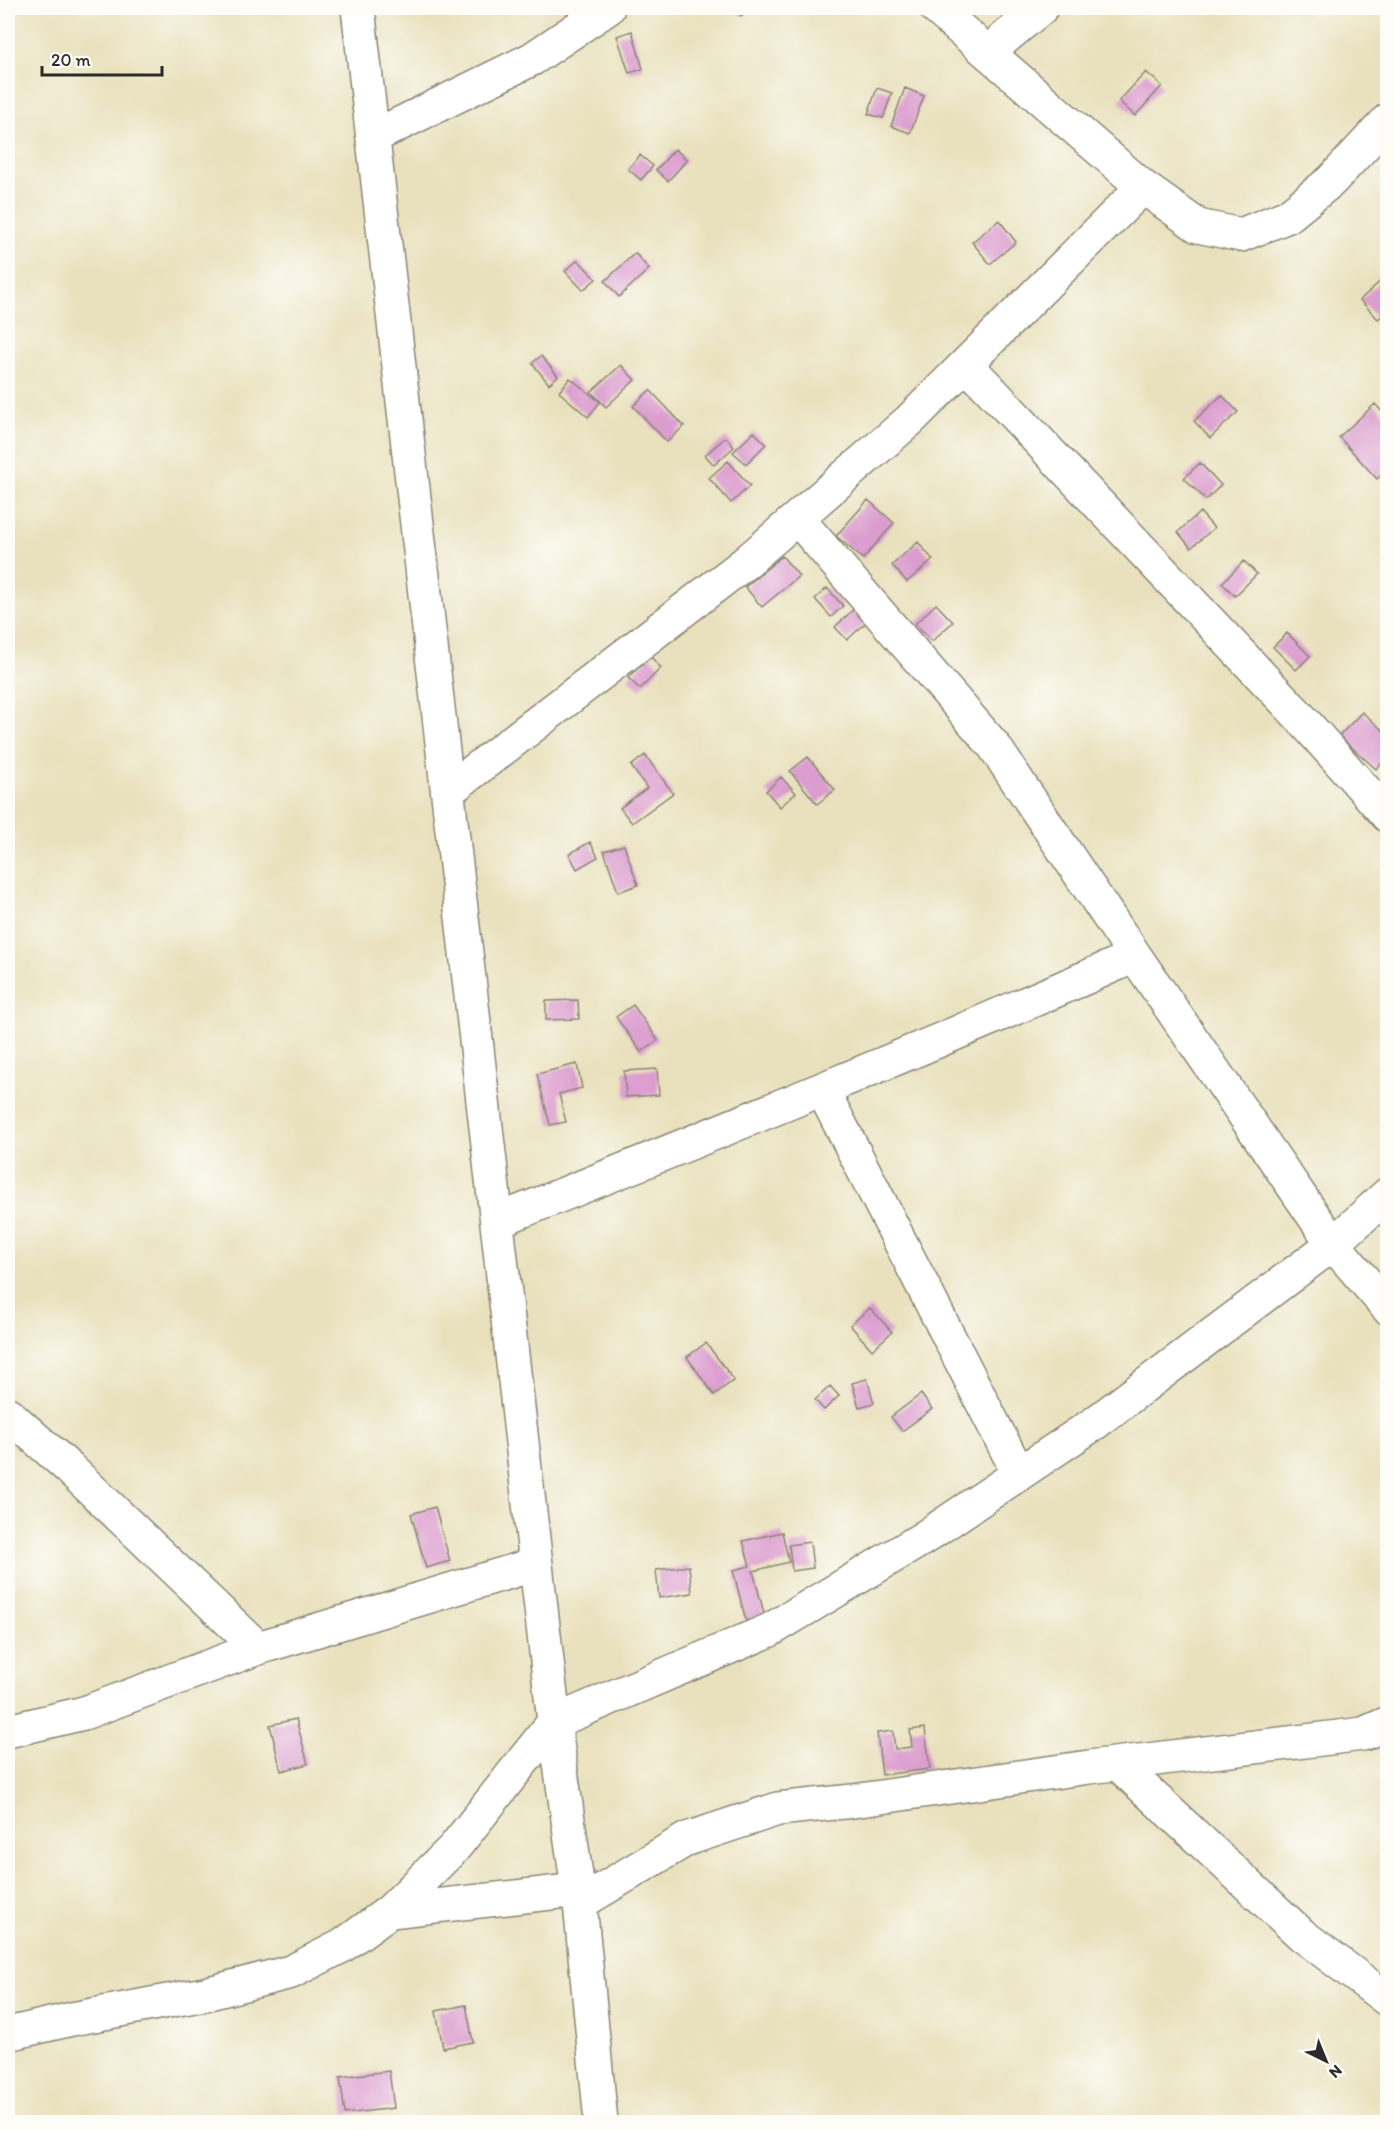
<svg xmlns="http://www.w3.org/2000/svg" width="1395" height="2130" font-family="Itim,sans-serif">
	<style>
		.building { fill: #db9ccf }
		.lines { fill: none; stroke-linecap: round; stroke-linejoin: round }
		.minor-casing { stroke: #8a8674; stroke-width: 36 }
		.minor { stroke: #fff; stroke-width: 33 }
	</style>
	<rect width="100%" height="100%" fill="#fdfcf7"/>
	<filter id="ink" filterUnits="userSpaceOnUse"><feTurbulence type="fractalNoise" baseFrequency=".0167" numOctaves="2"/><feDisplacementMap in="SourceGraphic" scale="12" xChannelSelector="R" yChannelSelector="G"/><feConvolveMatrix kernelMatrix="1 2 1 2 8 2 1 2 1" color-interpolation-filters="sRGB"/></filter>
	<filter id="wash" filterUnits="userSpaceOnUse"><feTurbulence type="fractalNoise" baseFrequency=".008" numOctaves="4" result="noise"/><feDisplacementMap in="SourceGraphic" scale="24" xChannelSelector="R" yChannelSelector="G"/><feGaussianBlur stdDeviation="1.35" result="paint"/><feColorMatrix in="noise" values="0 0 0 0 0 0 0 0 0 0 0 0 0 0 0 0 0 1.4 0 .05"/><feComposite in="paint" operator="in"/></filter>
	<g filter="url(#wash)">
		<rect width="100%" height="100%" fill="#e9e1bd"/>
		<g id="blocks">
			<path class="building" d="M734,8H751L741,16Z
				M632,31L643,69L629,73L617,36Z
				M1146,72L1162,86L1135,116L1119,101Z
				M877,88L892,93L883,118L868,114Z
				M905,88L924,96L910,133L891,126Z
				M675,149L687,160L668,181L656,170Z
				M640,155L653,166L641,180L628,169Z
				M999,220L1016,242L990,264L972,242Z
				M635,253L649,269L619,297L605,281Z
				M578,260L596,279L583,290L565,271Z
				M1388,274V311L1378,319L1360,300Z
				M541,356L558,376L549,384L532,363Z
				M621,365L635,380L606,407L591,392Z
				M570,378L600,402L588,417L559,392Z
				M650,390L684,426L667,442L633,406Z
				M1222,395L1238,412L1210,438L1194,421Z
				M1375,404L1388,418V469L1377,479L1339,437Z
				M754,432L766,444L746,464L733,452Z
				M726,437L734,447L714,465L705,455Z
				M728,461L750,486L731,503L709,478Z
				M1200,463L1221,485L1206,500L1184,478Z
				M868,500L894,523L863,559L836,536Z
				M1200,512L1214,528L1191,548L1178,532Z
				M918,542L933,560L907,582L892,565Z
				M782,556L799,576L762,607L745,587Z
				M1244,561L1257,574L1235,596L1222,583Z
				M827,588L843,606L831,617L815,599Z
				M936,604L953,622L932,641L915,624Z
				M858,605L871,618L847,640L835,627Z
				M1287,633L1310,656L1296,670L1273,647Z
				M650,656L661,668L640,689L628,678Z
				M1362,712L1388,735V757L1376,769L1339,736Z
				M645,755L673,793L632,823L620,808L647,788L631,766Z
				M808,757L835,790L817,804L790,771Z
				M781,777L796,793L780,807L766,791Z
				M590,842L598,857L577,869L569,854Z
				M624,845L638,885L618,892L604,851Z
				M578,1000L579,1019L546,1020V1001Z
				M633,1005L658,1040L641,1052L616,1017Z
				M577,1064L582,1088L559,1094L566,1122L550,1125L537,1074Z
				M657,1069L659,1095L626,1097L624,1071Z
				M870,1308L892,1332L872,1350L850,1325Z
				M706,1343L734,1380L714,1395L687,1357Z
				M867,1379L874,1403L859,1407L852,1383Z
				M830,1386L839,1396L824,1410L815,1400Z
				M921,1394L932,1409L902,1431L891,1417Z
				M435,1507L450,1561L426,1568L411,1514Z
				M782,1532L789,1562L753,1571L765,1617L746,1621L733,1570L750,1566L743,1541Z
				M810,1542L813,1568L792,1571L789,1545Z
				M689,1566L692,1593L659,1598L656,1570Z
				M296,1719L308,1764L281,1771L270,1725Z
				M925,1728L930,1769L882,1775L877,1733L893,1731L895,1749L912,1747L910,1730Z
				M466,2005L473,2042L443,2048L436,2011Z
				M389,2071L394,2108L345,2114L340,2077Z"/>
		</g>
	</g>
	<g filter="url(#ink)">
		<use href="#blocks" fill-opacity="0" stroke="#8a8674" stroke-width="1.5"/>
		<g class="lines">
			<g class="minor-casing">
				<path id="minor" d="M358,8L554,1722L580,1903L601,2122
					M936,8L1143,187L1198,226L1241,235L1288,216L1331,181L1388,120
					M988,52L1041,8
					M373,137L532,59L608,8
					M966,364L1300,717L1388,816
					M797,518L994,746L1135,956L1333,1244L1388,1308
					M448,791L745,563L910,420L1143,187
					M822,1089L1019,1474
					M497,1221C711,1135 924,1049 1135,956
					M8,1414L69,1468L258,1648
					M8,1731L84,1713L258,1648L536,1564
					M1118,1764L1302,1935L1388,2000
					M580,1903L687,1839L778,1809L853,1801L1089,1767L1363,1734L1388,1723
					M390,1911L578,1890
					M8,2034L72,2019L205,1994L291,1972L342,1946L390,1911L454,1848L554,1722L770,1630L922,1539L1095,1423L1333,1244L1388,1194"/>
			</g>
			<use href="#minor" class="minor"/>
		</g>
	</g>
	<rect width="1395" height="2130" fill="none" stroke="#fdfcf7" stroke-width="30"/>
	<g transform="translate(1326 2061) rotate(137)" stroke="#fdfcf7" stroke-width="4.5" paint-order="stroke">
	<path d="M0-4.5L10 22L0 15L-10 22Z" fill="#2b2b2b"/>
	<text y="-9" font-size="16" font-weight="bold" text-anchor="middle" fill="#2b2b2b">N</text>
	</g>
	<path d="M42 66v9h120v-9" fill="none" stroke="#2b2b2b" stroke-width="3"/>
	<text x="51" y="66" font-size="18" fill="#2b2b2b" stroke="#fdfcf7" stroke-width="4.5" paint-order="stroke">20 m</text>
</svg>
